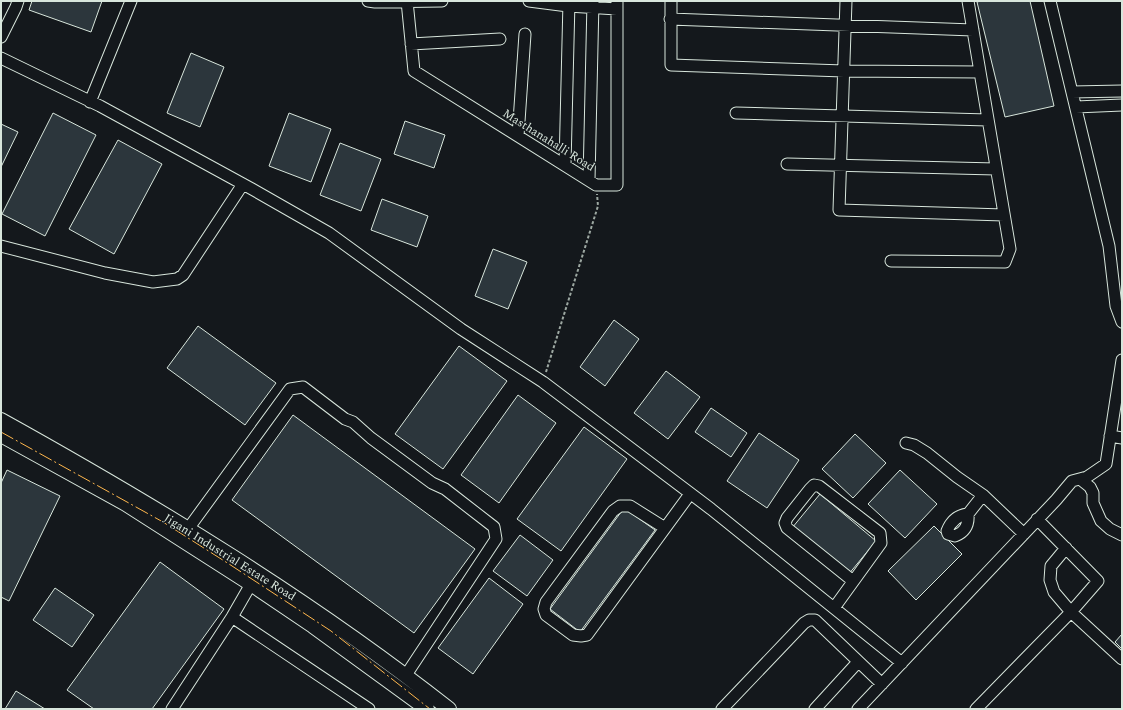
<svg xmlns="http://www.w3.org/2000/svg" width="1123" height="710" font-family="Spectral,serif">
	<style>
		.building { fill: #2c363c; stroke: #d8e6dc }
		.lines { fill: none; stroke-linecap: round; stroke-linejoin: round }
		.minor-casing { stroke: #d8e6dc; stroke-width: 13 }
		.major-casing { stroke: #d8e6dc; stroke-width: 16 }
		.path { stroke: #9da8a2; stroke-width: 2; stroke-dasharray: 3 2; stroke-linecap: butt }
		.minor { stroke: #14181c; stroke-width: 11 }
		.major { stroke: #14181c; stroke-width: 14 }
		.power { stroke: #ffb74d; stroke-width: 1; stroke-dasharray: 14 3 2 3; stroke-linecap: butt }
		.labels { text-anchor: middle; stroke-width: 3; stroke-linejoin: round; paint-order: stroke }
		.street-label { font-size: 12px; fill: #d8e6dc; stroke: #14181c }
	</style>
	<rect width="100%" height="100%" fill="#14181c"/>
	<path class="building" d="M32,1H102L91,32L29,10Z
		M981,1H1030L1054,106L1005,117L977,2Z
		M191,53L224,67L200,127L167,113Z
		M53,113L96,135L45,236L2,214Z
		M289,113L331,129L311,182L269,166Z
		M405,121L445,135L434,168L394,154Z
		M1,124L18,132L1,167Z
		M118,140L162,164L114,254L69,229Z
		M340,143L381,159L361,211L320,195Z
		M382,199L428,216L417,247L371,230Z
		M493,249L527,262L508,309L475,296Z
		M614,320L639,339L605,386L580,367Z
		M198,326L276,383L245,425L167,368Z
		M459,346L507,381L443,469L395,434Z
		M666,371L700,397L668,439L634,413Z
		M518,395L556,423L499,503L461,475Z
		M711,408L747,433L731,457L695,432Z
		M293,415L475,549L414,633L232,500Z
		M584,427L627,459L561,551L517,519Z
		M759,433L799,460L767,508L727,481Z
		M855,434L886,463L853,498L822,469Z
		M7,470L60,496L9,601L1,597V483Z
		M900,470L937,504L905,538L868,504Z
		M820,494L876,541L848,575L792,528Z
		M624,508L655,530L580,632L550,609Z
		M934,526L962,554L916,600L888,571Z
		M520,535L553,560L527,596L493,571Z
		M160,562L224,609L152,709H94L67,690Z
		M489,578L523,604L473,674L438,648Z
		M55,588L94,615L72,647L33,620Z
		M1122,634V649L1115,642Z
		M16,691L45,709H5Z"/>
	<g class="lines">
		<g class="minor-casing">
			<path id="minor" d="M368,1L375,2L442,1
				M407,1L414,71L596,185H617V1
				M529,1L568,6L617,9
				M671,1V65L844,71L980,72
				M846,1L839,210L1004,215
				M1050,1L1109,246L1116,306L1122,322
				M670,19L973,30
				M1,37L16,7L18,1
				M411,44L500,39
				M1,58L100,106L252,189L329,233L461,329L543,382L711,509L902,663
				M1072,92L1122,91
				M90,102L131,1
				M1076,107L1122,105
				M736,113L988,120
				M518,136L525,34
				M787,164L996,169
				M565,165L569,1
				M589,180L593,1
				M1,246L105,273L153,282L177,279L183,275L243,184
				M891,261L1005,262L1010,249L968,1
				M1110,436L1122,438
				M906,443L914,445L927,453L957,477L983,495L1024,534
				M1080,479L1090,487L1093,493V503L1101,521L1110,529L1122,535
				M968,514C957,515 951,521 947,531L948,534L955,536C965,532 969,525 968,514L983,495
				M1037,519L1098,581L1071,612L1122,659
				M665,528L630,506H620L613,511L546,602L544,609L546,615L573,635L581,636L587,635L690,494
				M188,529L290,389L303,387L345,419L353,422L371,438L432,483L445,489L494,527L496,539L406,675
				M834,608L881,543L880,533L819,486L814,485L810,489L787,518L785,523L787,528L853,581
				M232,617L369,709
				M172,709L232,617L251,584
				M722,709L804,623L809,620H815L882,684
				M815,709L858,662
				M858,709L1056,500L1072,481L1087,477L1106,464L1122,360
				M976,709L1071,612L1054,592L1050,580L1051,566L1066,548"/>
		</g>
		<g class="major-casing">
			<path id="major" d="M1,420C156,506 309,599 449,709
				M1,435L126,504L251,584L313,626L427,709"/>
		</g>
		<path class="path" d="M546,372L598,206L597,194"/>
		<use href="#minor" class="minor"/>
		<use href="#major" class="major"/>
		<path class="power" d="M1,432L163,522L229,564L331,631L430,709"/>
	</g>
	<g class="labels">
		<g class="street-label">
			<text transform="translate(549 140) rotate(32)" y="4">Masthanahalli Road</text>
			<text transform="translate(230 557) rotate(32)" y="4">Jigani Industrial Estate Road</text>
		</g>
	</g>
	<rect width="1123" height="710" fill="none" stroke="#d8e6dc" stroke-width="4"/>
</svg>
